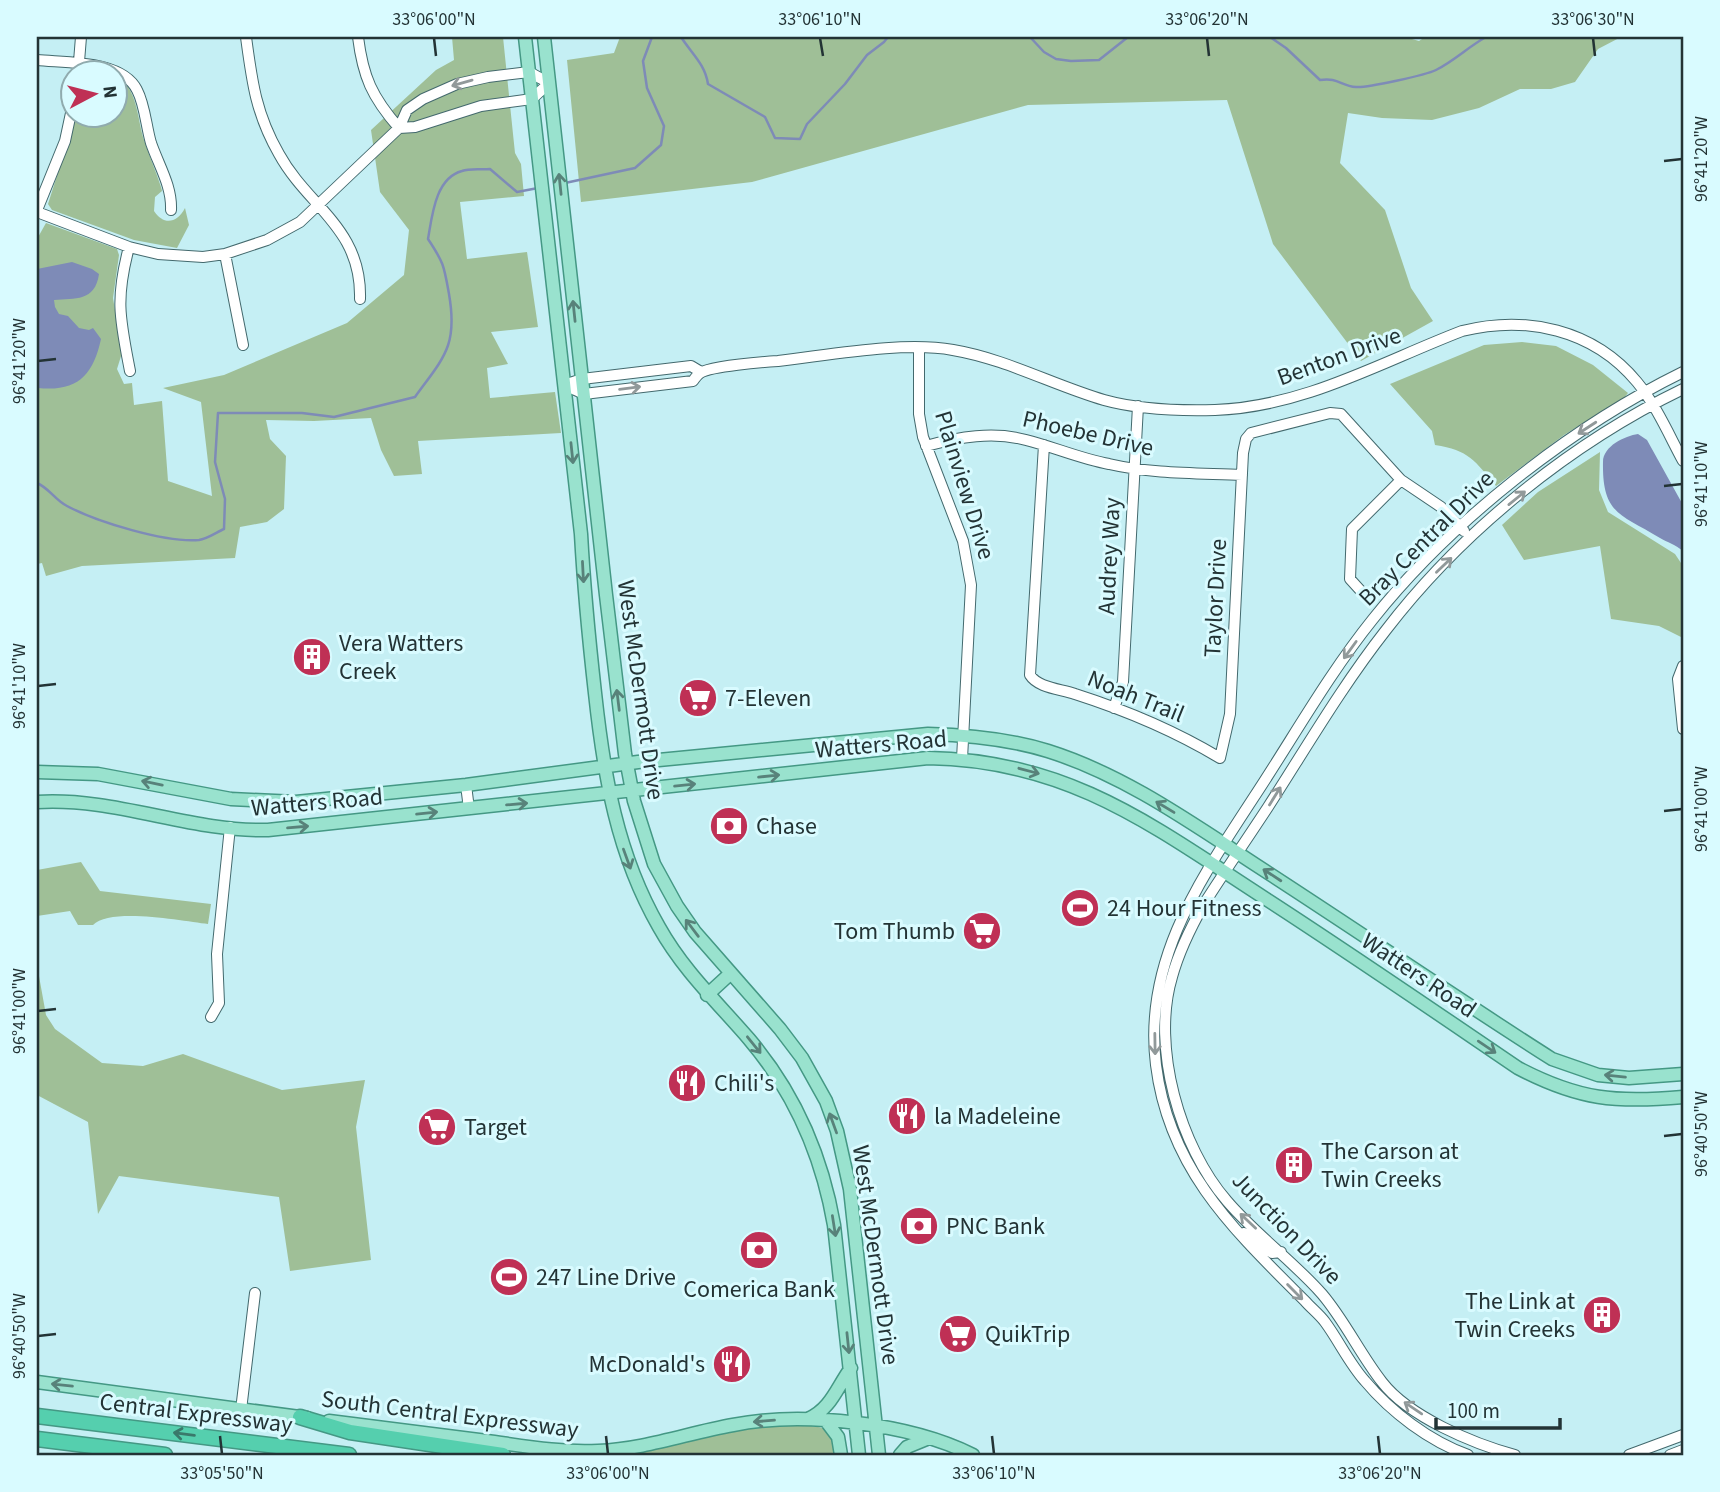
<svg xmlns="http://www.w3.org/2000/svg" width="1720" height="1492" font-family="'Source Sans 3',sans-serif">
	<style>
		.green { fill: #9fbf97 }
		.water { fill: #7e8bb7 }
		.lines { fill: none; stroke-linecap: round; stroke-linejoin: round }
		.stream { stroke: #7e8bb7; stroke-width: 2.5 }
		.minor-casing { stroke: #43696d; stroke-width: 12 }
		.major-casing { stroke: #449884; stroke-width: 15 }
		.highway-casing { stroke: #449884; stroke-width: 17 }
		.minor { stroke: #fff; stroke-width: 10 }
		.major { stroke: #99e2ce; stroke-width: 12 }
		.highway { stroke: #55cfae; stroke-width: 14 }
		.oneway { stroke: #91999a }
		.oneway2 { stroke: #58827a }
		.oneway3 { stroke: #3a796b }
		.ticks { fill: none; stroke: #233335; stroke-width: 2.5 }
		.labels { text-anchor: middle; stroke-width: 6; stroke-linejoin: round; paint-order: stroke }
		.street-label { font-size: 24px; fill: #233335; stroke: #d9fbff }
		.poi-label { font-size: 24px; fill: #233335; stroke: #d9fbff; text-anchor: start }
		.neatline { fill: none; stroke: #233335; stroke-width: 2.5 }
		.ticks-label { font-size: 18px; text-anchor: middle; fill: #233335 }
	</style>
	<rect width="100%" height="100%" fill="#c5eff4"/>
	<path class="green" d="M452,37H503L513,134L515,153L521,164L524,196L460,202L467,259L527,252L538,327L491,332L508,364L487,368L490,398L555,392L561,433L418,441L422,474L394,476L381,450L371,418L314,421L266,420L270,439L286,456L284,509L267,522L240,527L235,558L82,566L46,576L42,563L37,564V239L46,223L117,249L119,255L113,298L122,353L117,369L124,384L132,383L134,405L162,401L168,481L212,496L201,402L163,388L224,375L347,323L404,275L409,230L380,192L371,130L436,70L454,60Z
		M620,37H1405L1419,41L1425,37H1621L1598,49L1575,82L1551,89H1520L1479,108L1432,120L1382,118L1348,113L1340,163L1385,210L1411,288L1433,321L1361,361L1273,244L1227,100L1028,105L752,182L581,202L567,60L614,53Z
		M116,77C138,87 137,119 144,140C149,156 156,171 161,187L162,191L155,197L154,211C163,225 177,224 185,208L189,225L177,248L134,240L52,210L48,204L76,116H116Z
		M1522,342L1556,346L1593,365L1628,393L1623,399L1564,435L1496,486C1475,461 1469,450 1435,445L1432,431L1390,384L1484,345Z
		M1600,452L1599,490L1608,512L1675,554L1683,566V638L1659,626L1611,619L1600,546L1524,560L1502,525L1538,492Z
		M81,862L100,891L211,904L208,924C183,921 110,907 93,925H78L70,911L37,916V870Z
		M37,965L46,1015L55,1029L102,1063L143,1066L183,1054L282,1090L365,1080L356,1127L371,1260L290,1271L279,1197L119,1176L98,1214L88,1122L37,1095Z
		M799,1424C828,1429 831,1425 838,1455H642L641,1452C694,1439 745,1426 799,1424Z"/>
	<path class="water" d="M72,262L92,269L99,274C95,302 75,298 54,300L55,307L59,314L68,316L79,328L89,330L93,328L101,339C93,376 77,392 38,388L37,269Z
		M1638,434L1647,440L1683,505V551C1676,545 1667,542 1660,538C1621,514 1602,515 1603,462C1603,446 1625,436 1638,434Z"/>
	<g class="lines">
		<path class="stream" d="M681,37C692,54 705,64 708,84L765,117L775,138L800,139L807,124L845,84L867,55L884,42L888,37
			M1030,37L1044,52L1056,59L1071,61L1099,60L1128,37
			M1270,37L1286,48L1320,80C1338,77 1341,86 1356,87C1367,88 1426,75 1436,70C1454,61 1468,47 1486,37
			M565,183L635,168L661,145L664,126L647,88L643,61L652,37
			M37,483C49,488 55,500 67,506C97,522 166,543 199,540C207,539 217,532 224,529L225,499L215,462L218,413H302L334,417L415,397C444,357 458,346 449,294C444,266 444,263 428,239C432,217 435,178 462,171C470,168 481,170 490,169L517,192L538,188"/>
		<g class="minor-casing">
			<path id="minor" d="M246,37C252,82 256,114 279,154C308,207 362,228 360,299
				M358,37C363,77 372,97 399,128
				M37,60C67,63 122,60 137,90C145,105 146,126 151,143C159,166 172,186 171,210
				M78,74L81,37
				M37,210L65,141L74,99
				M37,212L129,247L158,254L203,257L225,254L267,240L300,222L399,128L407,110L423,99L457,84L488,77L529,72L549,83L532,99L481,106L415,127L399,128
				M129,247C115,300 120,319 130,371
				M225,254L243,345
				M919,349V414L923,437L963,541L971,585L962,759
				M564,385L584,394L693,381C695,378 697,375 700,373C711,366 763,362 778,361C830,355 903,341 953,350C1006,359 1053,385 1104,400C1140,410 1178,411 1215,410C1304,407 1381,362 1462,331C1526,315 1593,329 1637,382C1656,405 1669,435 1683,461
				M564,385L582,379L691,366L701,372
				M1044,445L1030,675C1038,688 1061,689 1075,694C1125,710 1175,731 1220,758L1230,714L1243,453L1246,439L1251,433L1330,413L1341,414L1401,480L1441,507L1464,531
				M926,446C959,437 993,431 1026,440C1054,447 1081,459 1109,464C1152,474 1198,473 1242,475
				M1360,590L1350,579L1352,529L1401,480
				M1683,666L1678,679L1683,729
				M1114,708L1123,682L1138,406
				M466,785L469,809
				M211,1017L219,1003L217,954L230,827
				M1244,1233L1272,1253L1281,1252
				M241,1410L255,1293
				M1468,1455C1429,1441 1391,1412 1365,1381C1349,1363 1339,1341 1325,1322C1319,1314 1311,1308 1305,1301C1235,1231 1169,1170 1156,1065C1143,961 1200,880 1254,797C1293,738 1328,675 1373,619C1451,521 1571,427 1683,372
				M1515,1455C1474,1444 1409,1417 1382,1382C1360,1354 1345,1321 1322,1294C1293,1261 1256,1235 1227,1201C1180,1147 1151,1047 1172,977C1179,951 1191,927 1204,904C1225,871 1247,839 1268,807C1306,748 1342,686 1386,630C1462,531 1571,443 1683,389
				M1629,1455L1683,1435
				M1670,1455L1683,1450"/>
		</g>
		<g class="major-casing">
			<path id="major" d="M525,37L581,534C584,588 589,640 595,693C604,776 617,854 659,927C683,970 717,1002 749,1039C794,1092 822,1156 834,1225L859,1455
				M544,37L606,595L625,754L634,801L654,864L677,906L695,932L780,1029L802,1058L826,1101L837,1131L850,1189L879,1455
				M37,772L98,774L231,799L296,802L466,785L638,762L928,734C968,735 1009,739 1048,751C1124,775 1190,822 1256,865C1355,929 1453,996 1552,1059L1598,1075L1629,1078L1683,1074
				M37,802C116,797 190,832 268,830L928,758C1069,760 1153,826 1266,899C1351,954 1434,1011 1518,1068C1579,1100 1616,1103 1683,1097
				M707,995L731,973
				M37,1382L307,1418
				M808,1419C831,1409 837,1387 851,1368
				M329,1421C381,1428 434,1434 487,1441C523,1446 561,1453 598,1451C645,1449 688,1433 733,1425C803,1411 909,1423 973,1455
				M826,1421L838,1437L841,1455
				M900,1455L907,1447L929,1438"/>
		</g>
		<g class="highway-casing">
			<path id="highway" d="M37,1416L349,1455
				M300,1417L350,1432L503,1455
				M37,1439L165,1455"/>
		</g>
		<use href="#minor" class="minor"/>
		<use href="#major" class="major"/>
		<use href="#highway" class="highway"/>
	</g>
	<defs><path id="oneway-shaft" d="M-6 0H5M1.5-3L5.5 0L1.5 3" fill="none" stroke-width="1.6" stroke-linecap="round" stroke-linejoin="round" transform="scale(1.75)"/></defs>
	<g class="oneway">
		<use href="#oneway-shaft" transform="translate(462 83) rotate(164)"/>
		<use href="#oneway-shaft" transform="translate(630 388) rotate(-7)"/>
		<use href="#oneway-shaft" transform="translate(1587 428) rotate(147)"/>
		<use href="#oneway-shaft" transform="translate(1517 498) rotate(-39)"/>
		<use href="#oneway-shaft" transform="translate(1444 565) rotate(-44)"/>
		<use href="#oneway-shaft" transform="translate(1350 650) rotate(126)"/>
		<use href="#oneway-shaft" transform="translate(1275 796) rotate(-58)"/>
		<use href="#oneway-shaft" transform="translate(1155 1044) rotate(89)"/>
		<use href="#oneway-shaft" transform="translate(1248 1221) rotate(-137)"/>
		<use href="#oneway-shaft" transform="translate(1295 1292) rotate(45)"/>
		<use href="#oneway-shaft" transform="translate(1413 1408) rotate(-146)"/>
	</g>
	<g class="oneway2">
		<use href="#oneway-shaft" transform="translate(560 184) rotate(-96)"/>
		<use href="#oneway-shaft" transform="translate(574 311) rotate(-96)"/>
		<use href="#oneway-shaft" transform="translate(572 453) rotate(84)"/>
		<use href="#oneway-shaft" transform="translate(583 572) rotate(87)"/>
		<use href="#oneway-shaft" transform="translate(618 700) rotate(-97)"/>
		<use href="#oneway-shaft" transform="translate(1029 771) rotate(15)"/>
		<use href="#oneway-shaft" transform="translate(769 776) rotate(-6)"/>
		<use href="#oneway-shaft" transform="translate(152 783) rotate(-168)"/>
		<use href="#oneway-shaft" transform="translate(685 785) rotate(-6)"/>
		<use href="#oneway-shaft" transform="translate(517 804) rotate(-5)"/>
		<use href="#oneway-shaft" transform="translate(1165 807) rotate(-149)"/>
		<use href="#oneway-shaft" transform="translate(427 813) rotate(-6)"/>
		<use href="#oneway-shaft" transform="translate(298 827) rotate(-5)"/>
		<use href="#oneway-shaft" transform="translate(627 859) rotate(70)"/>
		<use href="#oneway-shaft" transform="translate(1272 875) rotate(-147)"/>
		<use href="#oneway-shaft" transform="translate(692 928) rotate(-127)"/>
		<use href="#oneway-shaft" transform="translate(754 1045) rotate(51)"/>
		<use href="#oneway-shaft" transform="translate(1487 1047) rotate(34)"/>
		<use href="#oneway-shaft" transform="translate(1615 1076) rotate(-174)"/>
		<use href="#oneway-shaft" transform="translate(833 1123) rotate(-110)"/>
		<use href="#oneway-shaft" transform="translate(834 1226) rotate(81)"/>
		<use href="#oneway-shaft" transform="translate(848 1343) rotate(84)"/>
		<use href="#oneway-shaft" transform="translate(62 1385) rotate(-174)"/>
		<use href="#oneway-shaft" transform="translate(764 1421) rotate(175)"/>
	</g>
	<use class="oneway3" href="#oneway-shaft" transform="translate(184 1434) rotate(-173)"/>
	<path class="ticks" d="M434,38L436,56M820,38L823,56M1207,38L1209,56M1593,38L1595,56M1664,161L1682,159M38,361L56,359M1664,486L1682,484M38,686L56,684M1664,811L1682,809M38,1011L56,1009M1664,1136L1682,1134M38,1336L56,1334M220,1436L222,1454M606,1436L608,1454M992,1436L994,1454M1378,1436L1380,1454"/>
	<defs>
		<g id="building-disc" transform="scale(2.0125)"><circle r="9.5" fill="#bf3055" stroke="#d9fbff"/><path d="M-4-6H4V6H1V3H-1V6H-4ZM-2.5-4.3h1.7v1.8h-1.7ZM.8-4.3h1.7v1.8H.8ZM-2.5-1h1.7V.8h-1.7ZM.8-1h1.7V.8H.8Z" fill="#fff"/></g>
		<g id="supermarket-disc" transform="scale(2.0125)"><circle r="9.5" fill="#bf3055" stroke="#d9fbff"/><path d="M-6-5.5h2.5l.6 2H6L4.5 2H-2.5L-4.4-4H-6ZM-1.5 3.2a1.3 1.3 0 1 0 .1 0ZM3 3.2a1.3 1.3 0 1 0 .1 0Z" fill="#fff"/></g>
		<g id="bank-disc" transform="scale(2.0125)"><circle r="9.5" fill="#bf3055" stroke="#d9fbff"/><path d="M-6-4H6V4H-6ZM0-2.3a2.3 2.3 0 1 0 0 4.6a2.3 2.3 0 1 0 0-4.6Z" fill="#fff"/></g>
		<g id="stadium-disc" transform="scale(2.0125)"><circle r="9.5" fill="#bf3055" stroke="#d9fbff"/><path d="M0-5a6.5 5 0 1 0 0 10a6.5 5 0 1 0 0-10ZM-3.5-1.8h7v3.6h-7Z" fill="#fff"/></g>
		<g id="restaurant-disc" transform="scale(2.0125)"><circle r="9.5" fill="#bf3055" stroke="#d9fbff"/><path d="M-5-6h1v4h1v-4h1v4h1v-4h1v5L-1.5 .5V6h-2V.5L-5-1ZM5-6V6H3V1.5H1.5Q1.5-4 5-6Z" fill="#fff"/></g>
	</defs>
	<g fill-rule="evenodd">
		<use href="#building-disc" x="312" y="657"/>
		<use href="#supermarket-disc" x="698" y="698"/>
		<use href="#bank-disc" x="729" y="826"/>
		<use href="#stadium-disc" x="1080" y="908"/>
		<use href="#supermarket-disc" x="982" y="931"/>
		<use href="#restaurant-disc" x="687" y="1083"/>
		<use href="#restaurant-disc" x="907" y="1116"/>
		<use href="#supermarket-disc" x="437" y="1127"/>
		<use href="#building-disc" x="1294" y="1165"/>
		<use href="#bank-disc" x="919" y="1226"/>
		<use href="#bank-disc" x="759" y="1250"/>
		<use href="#stadium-disc" x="509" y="1277"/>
		<use href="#building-disc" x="1602" y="1315"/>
		<use href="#supermarket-disc" x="958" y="1334"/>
		<use href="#restaurant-disc" x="732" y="1364"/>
	</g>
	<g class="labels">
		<g class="street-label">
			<text transform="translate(1339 356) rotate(-20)" y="8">Benton Drive</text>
			<text transform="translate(1088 433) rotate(13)" y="8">Phoebe Drive</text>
			<text transform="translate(965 485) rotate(73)" y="8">Plainview Drive</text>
			<text transform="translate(1426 538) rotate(-45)" y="8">Bray Central Drive</text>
			<text transform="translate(1109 556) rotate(-87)" y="8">Audrey Way</text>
			<text transform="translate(1215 598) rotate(-87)" y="8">Taylor Drive</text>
			<text transform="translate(641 690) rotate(82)" y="8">West McDermott Drive</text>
			<text transform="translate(1136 696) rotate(22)" y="8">Noah Trail</text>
			<text transform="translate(881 744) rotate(-5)" y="8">Watters Road</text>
			<text transform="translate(317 802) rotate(-5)" y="8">Watters Road</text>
			<text transform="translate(1419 975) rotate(34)" y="8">Watters Road</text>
			<text transform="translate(1287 1228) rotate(46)" y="8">Junction Drive</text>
			<text transform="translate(876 1255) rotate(82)" y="8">West McDermott Drive</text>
			<text transform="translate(196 1413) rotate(7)" y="8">Central Expressway</text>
			<text transform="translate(450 1414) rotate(7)" y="8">South Central Expressway</text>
		</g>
		<g class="poi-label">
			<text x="339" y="651">Vera Watters<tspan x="339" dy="28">Creek</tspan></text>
			<text x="725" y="706">7-Eleven</text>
			<text x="756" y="834">Chase</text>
			<text x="1107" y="916">24 Hour Fitness</text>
			<text x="955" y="939" text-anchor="end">Tom Thumb</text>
			<text x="714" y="1091">Chili's</text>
			<text x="934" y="1124">la Madeleine</text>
			<text x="464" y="1135">Target</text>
			<text x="1321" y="1159">The Carson at<tspan x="1321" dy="28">Twin Creeks</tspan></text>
			<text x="946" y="1234">PNC Bank</text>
			<text x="536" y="1285">247 Line Drive</text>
			<text x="759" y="1297" text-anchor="middle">Comerica Bank</text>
			<text x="1575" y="1309" text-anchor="end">The Link at<tspan x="1575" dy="28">Twin Creeks</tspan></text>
			<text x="985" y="1342">QuikTrip</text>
			<text x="705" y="1372" text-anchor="end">McDonald's</text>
		</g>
	</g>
	<rect width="1720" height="1492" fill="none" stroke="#d9fbff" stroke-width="77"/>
	<g transform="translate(94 94) rotate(83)"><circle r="33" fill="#d9fbff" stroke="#90abae" stroke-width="2"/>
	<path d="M0-5L12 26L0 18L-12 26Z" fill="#bf3055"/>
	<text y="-10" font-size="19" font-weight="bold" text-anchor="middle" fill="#233335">N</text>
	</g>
	<path d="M1436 1418v10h124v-10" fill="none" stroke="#233335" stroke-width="3.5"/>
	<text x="1447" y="1418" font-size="21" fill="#233335" stroke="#d9fbff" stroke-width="5" paint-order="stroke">100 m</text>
	<rect x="38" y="38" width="1644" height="1416" class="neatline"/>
	<g class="ticks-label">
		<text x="434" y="25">33°06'00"N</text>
		<text x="820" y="25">33°06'10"N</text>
		<text x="1207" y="25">33°06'20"N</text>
		<text x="1593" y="25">33°06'30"N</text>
		<text transform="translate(1701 159) rotate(-90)" y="6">96°41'20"W</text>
		<text transform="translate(19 361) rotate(-90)" y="6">96°41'20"W</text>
		<text transform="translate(1701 484) rotate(-90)" y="6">96°41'10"W</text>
		<text transform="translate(19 686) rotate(-90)" y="6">96°41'10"W</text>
		<text transform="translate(1701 809) rotate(-90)" y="6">96°41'00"W</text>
		<text transform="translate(19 1011) rotate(-90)" y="6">96°41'00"W</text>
		<text transform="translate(1701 1134) rotate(-90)" y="6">96°40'50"W</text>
		<text transform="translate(19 1336) rotate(-90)" y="6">96°40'50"W</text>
		<text x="222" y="1479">33°05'50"N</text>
		<text x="608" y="1479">33°06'00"N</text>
		<text x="994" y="1479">33°06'10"N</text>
		<text x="1380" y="1479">33°06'20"N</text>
	</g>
</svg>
